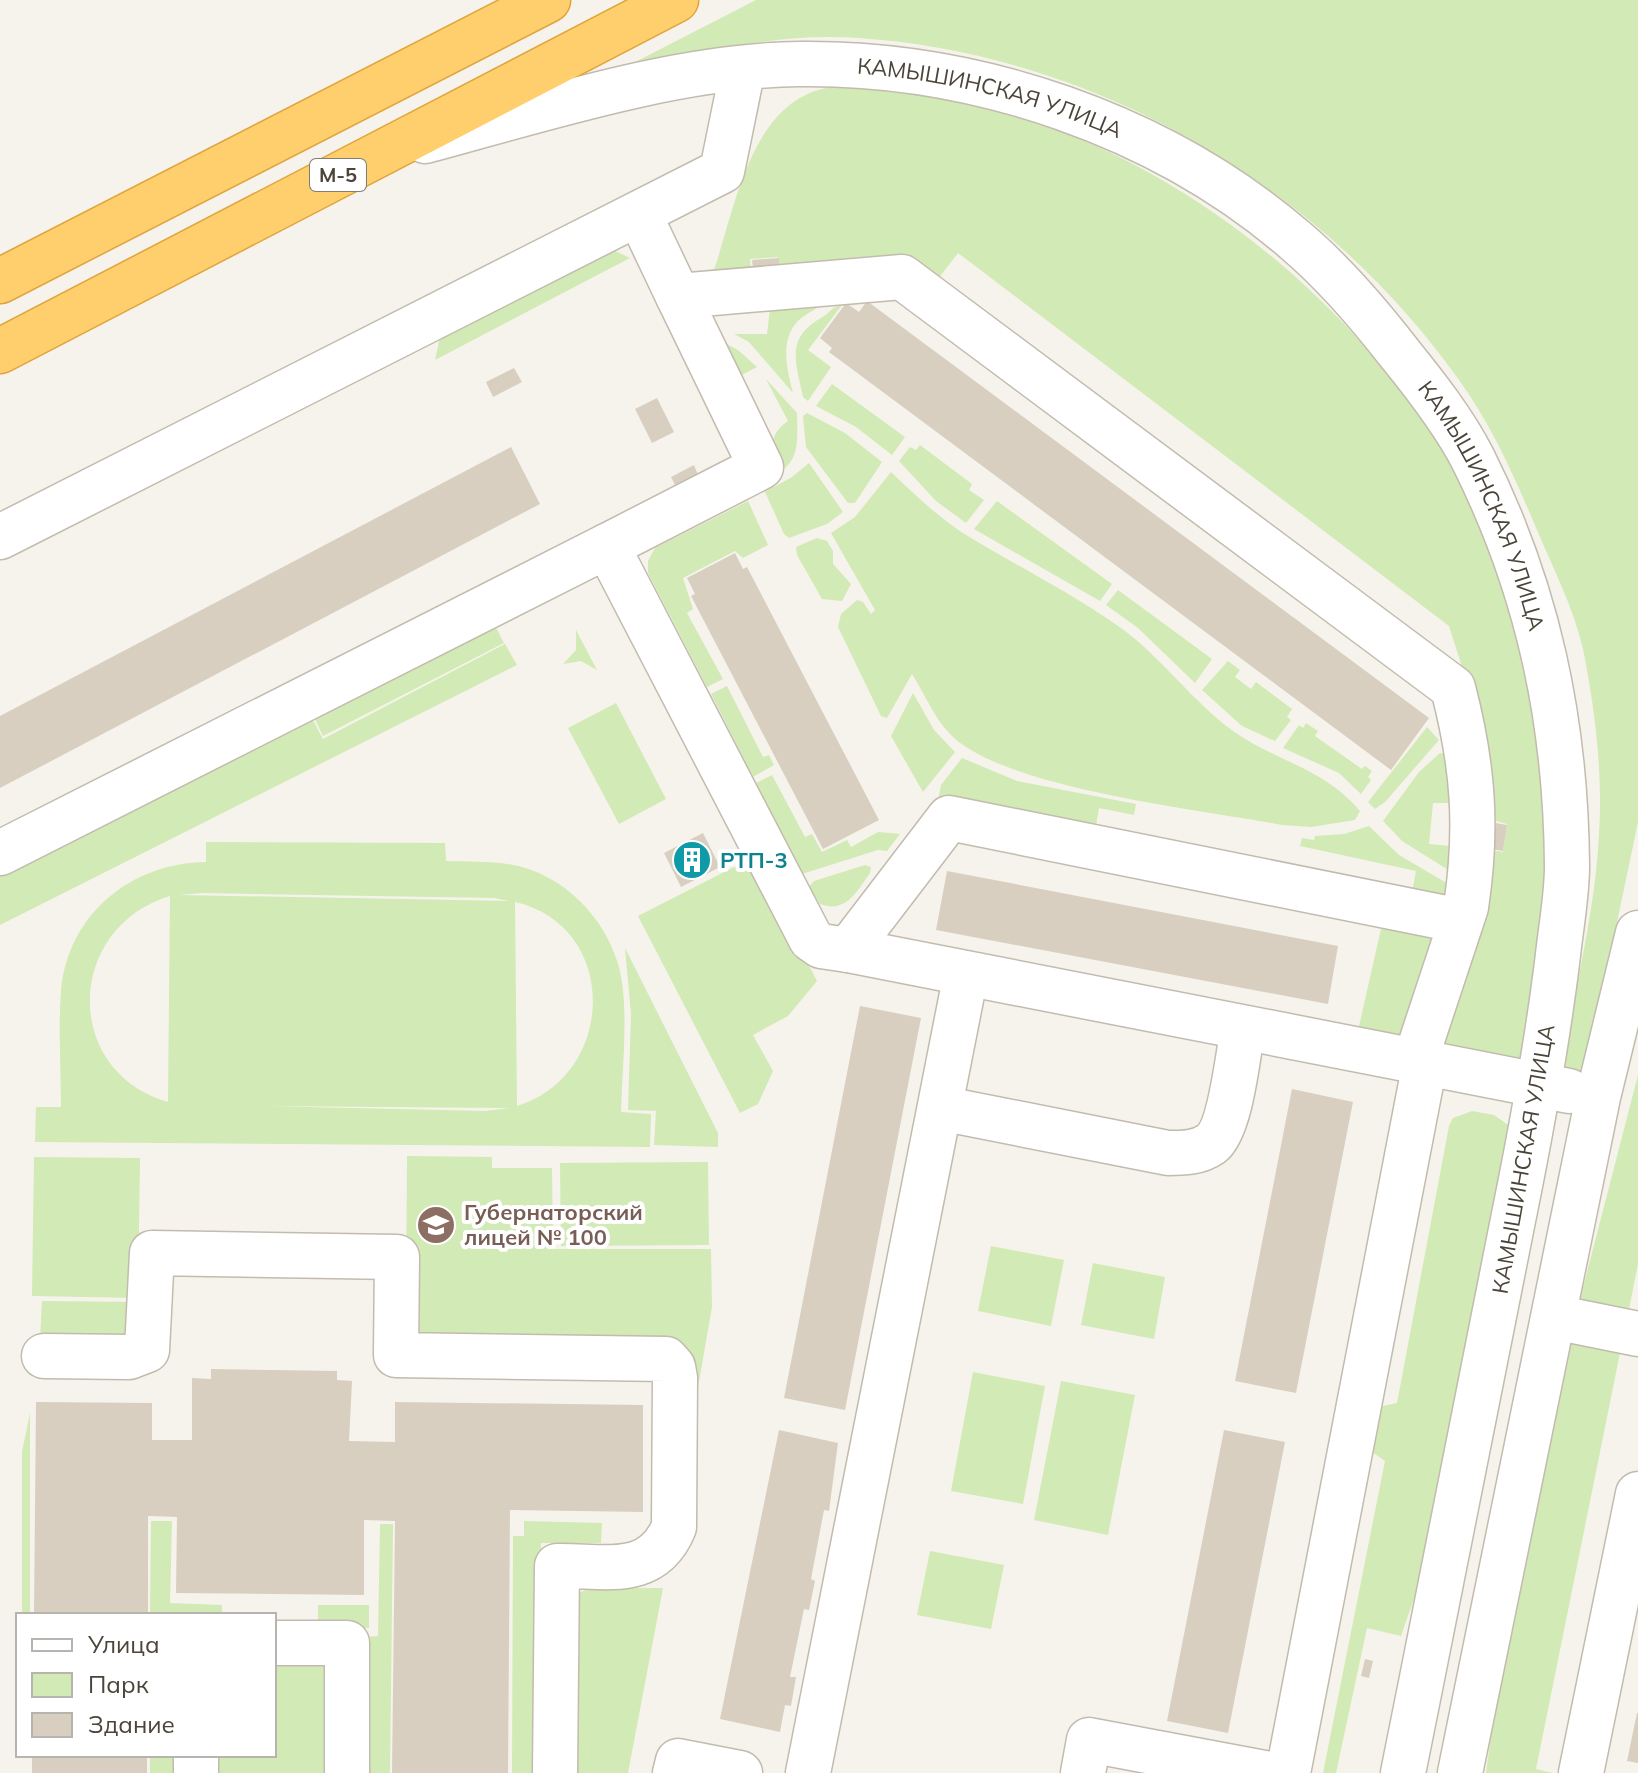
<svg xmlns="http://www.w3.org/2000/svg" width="1638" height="1773" font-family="Mulish,sans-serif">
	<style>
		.green { fill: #d2eab5; fill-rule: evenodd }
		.building { fill: #d8cfc1 }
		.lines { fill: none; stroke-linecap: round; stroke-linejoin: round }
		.minor-casing { stroke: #c2bbae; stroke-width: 47 }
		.highway-casing { stroke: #e0a43c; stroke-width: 47 }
		.minor { stroke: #fff; stroke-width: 44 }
		.highway { stroke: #ffcf6e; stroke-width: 44 }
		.labels { text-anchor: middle; stroke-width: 8; stroke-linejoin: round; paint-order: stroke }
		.shield { fill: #fff; stroke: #817c74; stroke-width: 2 }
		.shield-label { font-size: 20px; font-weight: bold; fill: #4b4439 }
		.street-label { font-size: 22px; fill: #4b4439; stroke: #fff }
		.culture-label { font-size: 22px; font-weight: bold; fill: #0d838f; stroke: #fff; text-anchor: start }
		.education-label { font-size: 22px; font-weight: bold; fill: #785e54; stroke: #fff; text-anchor: start }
	</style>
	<rect width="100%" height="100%" fill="#f6f3ec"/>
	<path class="green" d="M756,0H1638V822L1585,1075L1561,1070C1574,993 1595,913 1599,835C1603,774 1595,709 1583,649C1574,609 1553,568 1537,530C1515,478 1492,426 1459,380C1321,186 1096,54 859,38C773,32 691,54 608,76Z
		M843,86C906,92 972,102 1032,121C1190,173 1340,294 1430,432C1441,448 1455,465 1464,484C1520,605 1558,754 1556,888C1555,906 1549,925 1545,942C1537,982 1528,1023 1520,1063L1442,1046L1491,850L1503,852L1507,824L1496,821L1486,742L1449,626L958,253L938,279L780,269L778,257L750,259L751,270L713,273C737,203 752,89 843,86Z
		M613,250L630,258L435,360L441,332Z
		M825,302C817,309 807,313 799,320C779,339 787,369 793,393L749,342L734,334H767L770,309Z
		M842,305L808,350L831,367L808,401L803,397C796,363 785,338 821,318C829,314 832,306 842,305Z
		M715,338L738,350L757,367L740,376Z
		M766,379L797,413C797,435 801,460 780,471C773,449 766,436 788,421Z
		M832,384L905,437L892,455L856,427L816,406Z
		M807,413L845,433L882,462L855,503H848L806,447L803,416Z
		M920,445L972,484L969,490L984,500L966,523L936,501L899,461L910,447L916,450Z
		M809,463L843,512L827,524L789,538L784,534L765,492L792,477Z
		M891,472C916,496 941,520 971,538C1021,568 1073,594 1121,628C1162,658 1192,701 1233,731C1277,762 1324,768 1360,811L1355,820L1311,827L1283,825C1204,810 1007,789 952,736C935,720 925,694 912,674L887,718L881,716L838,627L841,614L857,600L863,602L871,614L875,610L831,533L855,517Z
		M748,501L768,545L743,558L735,551L683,578L693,609L687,613L723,679L707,687L648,573V561L655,548Z
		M997,501L1112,584L1100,601L974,529Z
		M817,538L827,541L833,551V564L851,584L842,601L822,599L797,555L796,547Z
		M1118,590L1212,659L1195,683L1138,628L1106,605Z
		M491,618L504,643L323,736L311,711Z
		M576,630L597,670L581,661L563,664L576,650Z
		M505,644L517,665L0,925V870L308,711L323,739Z
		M1228,661L1240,670L1235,677L1251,689L1256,682L1292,709L1287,717L1291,720L1275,741L1242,726L1202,690Z
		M727,686L763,757L769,755L774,765L753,777L711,694Z
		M913,693L934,730L955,752L923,792L891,736Z
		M616,703L666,799L619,824L568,728Z
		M1306,723L1318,731L1315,736L1362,769L1365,766L1372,771L1368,777L1371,780L1361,794L1339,773L1283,748L1299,725L1303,728Z
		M1427,727L1439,740L1385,802L1375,809L1368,802Z
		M1440,753L1446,754L1451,803H1433L1429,844L1450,846L1455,851L1453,873L1402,841L1383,821L1419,772Z
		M962,758L1017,781L1136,804L1134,815L1099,808L1094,837L937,806L941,785Z
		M772,775L805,837L812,834L822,852L847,840L851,847L878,832L900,834L887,851L878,850L802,874L756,783Z
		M1369,826L1399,855L1455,888L1447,896L1412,892L1416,871L1300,846L1302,838L1314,840L1315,836L1344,834Z
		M206,842L445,843L446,861C475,862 504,860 531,870C580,887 619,938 623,990C627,1030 622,1072 621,1112L651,1114L650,1147L35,1142L36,1107H61C61,1069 58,1029 61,991C68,914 131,863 206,862ZM202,893L494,898L509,901L179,895ZM170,896L168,1101V1102C61,1071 66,927 170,896ZM515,902C620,926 617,1075 517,1106ZM264,1106L508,1108H509L485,1111Z
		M865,865L871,867L870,873C857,891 846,914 820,904L809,887L814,881Z
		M734,867L761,874L817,981L788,1016L753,1035L773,1071L758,1104L740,1113L638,916Z
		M1383,920L1437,933L1410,1055L1355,1044Z
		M625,948L718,1133V1147L654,1145L656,1111L628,1110L631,1014Z
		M1638,1075V1264L1628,1314L1579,1303Z
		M1472,1111L1494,1115L1511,1127L1444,1512L1401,1636L1367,1628L1336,1773H1323L1385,1461L1365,1447L1373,1408L1397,1403L1449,1126L1453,1118Z
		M407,1156L492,1157V1168H552L553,1249H711L712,1307L693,1416L692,1383L421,1342L406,1316Z
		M34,1157L140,1158L138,1298L32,1296Z
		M708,1162L709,1245L561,1246L560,1163Z
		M991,1246L1064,1260L1051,1326L978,1311Z
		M1093,1263L1165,1277L1154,1339L1081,1325Z
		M42,1301L139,1302L132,1339L40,1340Z
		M1569,1336L1621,1348L1536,1769L1553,1773H1486L1507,1619Z
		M973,1372L1045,1386L1023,1504L951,1491Z
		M1061,1381L1135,1395L1108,1535L1034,1520Z
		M30,1413V1615H22V1452Z
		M151,1521H172L170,1603L222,1605V1615H150Z
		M524,1521L602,1523L601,1543H541L538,1773H512L513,1536H524Z
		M380,1524H393L390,1773H364V1637L378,1636Z
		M930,1551L1004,1565L991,1629L917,1615Z
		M589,1588H663L628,1773H565L573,1596Z
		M318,1605H369V1628H318Z
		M274,1657L325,1659L334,1773H207V1755H274Z
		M150,1755H177V1773H150Z"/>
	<path class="building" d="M779,258V267L753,269L752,260Z
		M867,301L1429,718L1391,770L829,352L832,348L820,338L846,303L859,312Z
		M514,368L522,382L493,397L486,382Z
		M657,398L674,432L652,443L635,409Z
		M511,447L540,504L0,788V716Z
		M694,465L698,475L676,487L671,477Z
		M735,553L743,569L747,567L879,820L823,849L691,596L695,594L687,578Z
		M1496,823L1507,825L1503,851L1491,849Z
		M703,833L720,867L681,887L664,853Z
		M947,871L1338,946L1328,1004L936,930Z
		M860,1006L921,1018L845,1410L784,1398Z
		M1292,1089L1353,1102L1296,1393L1235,1381Z
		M211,1369L337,1371V1380L352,1381L349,1441L395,1442V1402L643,1405V1512L510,1510L508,1773H392L395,1521L364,1520V1595L176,1593L177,1517L148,1516V1615H34L36,1402L152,1403V1440H192V1378L211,1379Z
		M779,1430L838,1443L829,1511L824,1510L811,1579L815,1581L809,1610L804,1609L790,1677H796L791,1706L785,1705L780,1732L720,1719Z
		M1224,1430L1285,1442L1228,1733L1167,1721Z
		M1365,1659L1373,1661L1369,1678L1361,1676Z
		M1637,1713H1638V1763L1627,1761Z
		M32,1755H147V1773H32Z"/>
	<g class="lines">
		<g class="minor-casing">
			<g id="minor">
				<path id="s1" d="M425,141C541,110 679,65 800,64C976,62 1162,125 1296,241C1335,274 1369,314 1400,354C1426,386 1454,422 1473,459C1538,589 1566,721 1567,866C1567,896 1561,926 1558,955C1547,1045 1531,1132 1513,1220C1476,1405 1440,1589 1403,1773"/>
				<path d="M639,214L678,296"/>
				<path d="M0,537L722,171L743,68"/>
				<path d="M0,853L607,546"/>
				<path d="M848,950L1569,1091"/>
				<path d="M1415,1061L1466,907C1478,827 1473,765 1453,688L902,277L678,296L761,467L607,546L811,939L821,946L848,950L949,818L1461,921"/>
				<path d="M940,1108L1168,1153C1183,1153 1198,1153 1211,1144C1231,1129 1238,1053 1243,1028"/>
				<path d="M1554,1317L1638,1334"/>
				<path d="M44,1356L129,1357L147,1350L152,1253L397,1257L396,1355L666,1359L673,1367L675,1378L674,1527C652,1580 605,1565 557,1566L555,1773"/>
				<path d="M274,1643H347V1773"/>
				<path d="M196,1773V1755"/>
				<path d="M675,1773L678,1761L740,1773"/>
				<path d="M808,1773L966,974"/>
				<path d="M1083,1773L1089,1740L1265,1773"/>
				<path d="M1288,1773L1425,1063"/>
				<path d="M1460,1773L1598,1097L1638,933"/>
				<path d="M1581,1773L1638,1494"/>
			</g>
		</g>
		<g class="highway-casing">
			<path id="highway" d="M0,281L548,0
				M0,351L676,0"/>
		</g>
		<use href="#minor" class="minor"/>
		<use href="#highway" class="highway"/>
	</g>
	<defs>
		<g id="building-disc" transform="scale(2)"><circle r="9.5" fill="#0f9aa8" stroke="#fff"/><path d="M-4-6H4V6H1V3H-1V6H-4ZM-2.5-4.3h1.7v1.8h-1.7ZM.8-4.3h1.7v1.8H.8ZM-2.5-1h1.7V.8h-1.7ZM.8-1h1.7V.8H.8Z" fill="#fff"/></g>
		<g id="school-disc" transform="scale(2)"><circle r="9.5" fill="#8d6e63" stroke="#fff"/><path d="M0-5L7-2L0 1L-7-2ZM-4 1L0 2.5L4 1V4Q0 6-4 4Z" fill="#fff"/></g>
	</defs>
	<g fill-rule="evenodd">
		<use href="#building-disc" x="692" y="860"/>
		<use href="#school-disc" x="436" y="1225"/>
	</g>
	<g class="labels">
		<rect class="shield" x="310" y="159" width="56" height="32" rx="6"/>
		<g class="shield-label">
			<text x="338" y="182">М-5</text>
		</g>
		<g class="street-label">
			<text dy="8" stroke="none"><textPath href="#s1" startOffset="578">КАМЫШИНСКАЯ УЛИЦА</textPath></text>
			<text dy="8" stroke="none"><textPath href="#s1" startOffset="1250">КАМЫШИНСКАЯ УЛИЦА</textPath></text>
			<text transform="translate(1523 1159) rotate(-80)" y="8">КАМЫШИНСКАЯ УЛИЦА</text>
		</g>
		<g class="culture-label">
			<text x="720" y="868">РТП-3</text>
		</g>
		<g class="education-label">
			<text x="464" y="1220">Губернаторский<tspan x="464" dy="25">лицей № 100</tspan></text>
		</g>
	</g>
	<rect x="16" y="1613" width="260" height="144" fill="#ffffff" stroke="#b7b4b0" stroke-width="2"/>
	<rect x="32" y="1639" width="40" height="12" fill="#ffffff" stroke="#b7b4b0" stroke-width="2"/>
	<text x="88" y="1653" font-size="24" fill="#4b4439">Улица</text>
	<rect x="32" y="1673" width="40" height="24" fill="#d2eab5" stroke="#b7b4b0" stroke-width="2"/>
	<text x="88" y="1693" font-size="24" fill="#4b4439">Парк</text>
	<rect x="32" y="1713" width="40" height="24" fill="#d8cfc1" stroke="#b7b4b0" stroke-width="2"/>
	<text x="88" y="1733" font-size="24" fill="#4b4439">Здание</text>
</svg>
